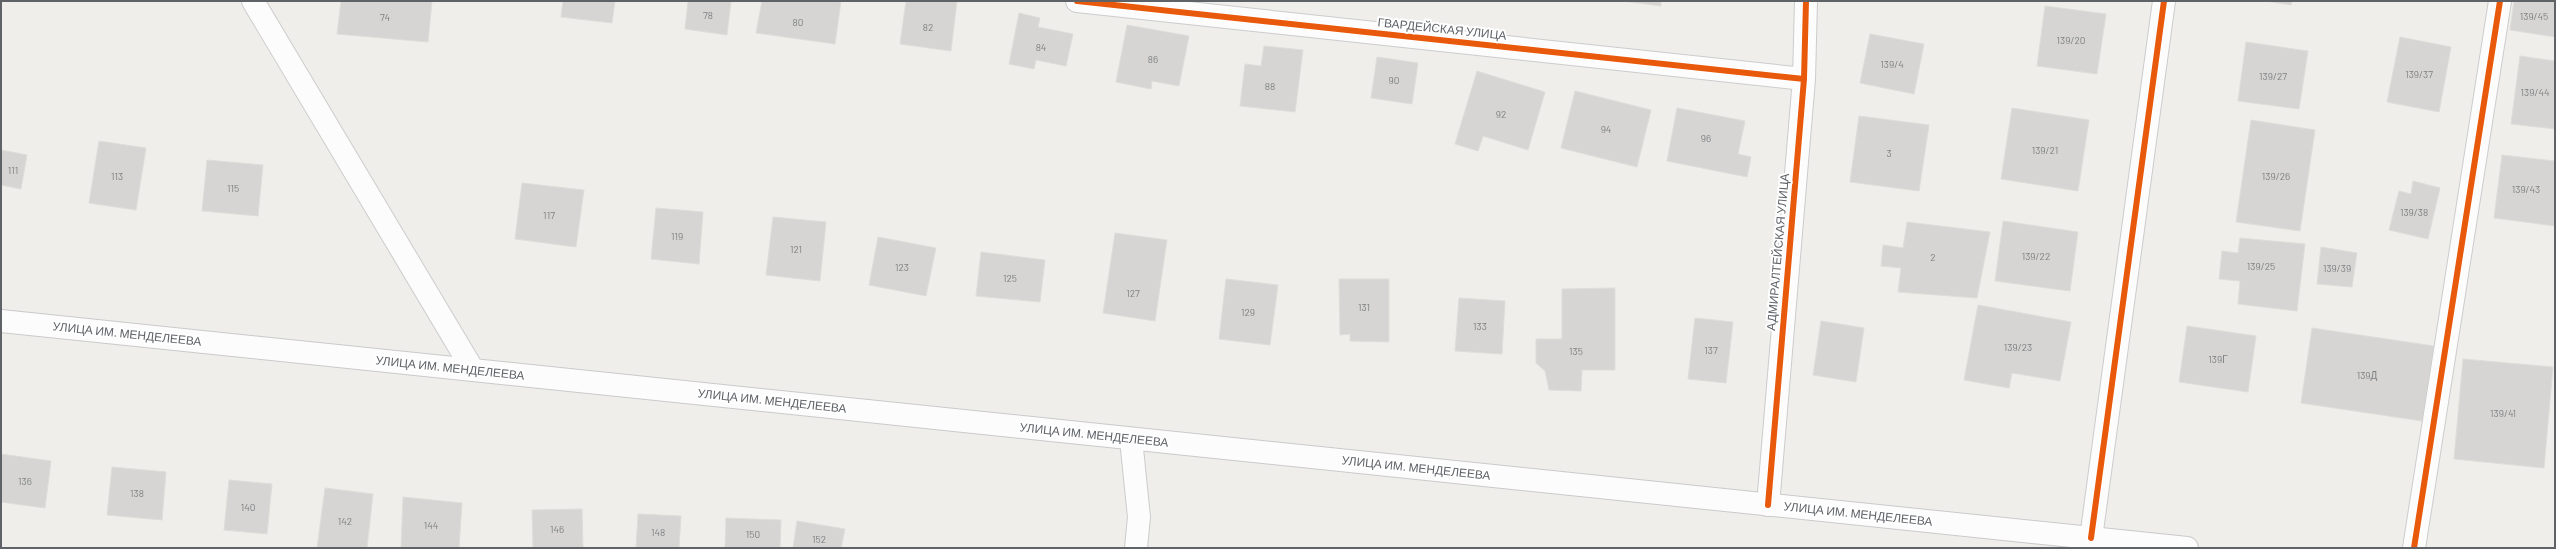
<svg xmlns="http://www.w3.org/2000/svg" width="2556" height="549" font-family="Barlow,sans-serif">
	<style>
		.building { fill: #d6d5d3; stroke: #deddd9 }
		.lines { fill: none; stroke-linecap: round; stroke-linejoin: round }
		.street-casing { stroke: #cbcccc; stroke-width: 24 }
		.secondary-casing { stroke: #cacacb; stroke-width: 24 }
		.street { stroke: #fdfcfc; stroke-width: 22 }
		.secondary { stroke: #fdfcfc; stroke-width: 22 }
		.cycleway-casing { stroke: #fff; stroke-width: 8 }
		.cycleway { stroke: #e8590c; stroke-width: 6 }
		.labels { text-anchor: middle; stroke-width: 4; stroke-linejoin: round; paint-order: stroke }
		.number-label { font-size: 10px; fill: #7e8184 }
		.street-label { font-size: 12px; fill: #5f6368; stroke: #fff }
	</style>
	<rect width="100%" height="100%" fill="#efeeea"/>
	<path class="building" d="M341,1H432L428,42L337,34Z
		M563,1H615L612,23L561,17Z
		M688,1H731L727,35L685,29Z
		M762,1H841L835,44L756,33Z
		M906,1H957L951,51L900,44Z
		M1623,1H1661V6Z
		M2265,1H2292L2291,5Z
		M2514,1H2555V37L2510,30Z
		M2045,6L2106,14L2097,74L2037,66Z
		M1019,13L1040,18L1038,27L1073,34L1066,66L1036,60L1034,69L1009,64Z
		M1127,25L1189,36L1179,86L1152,81L1151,89L1116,82Z
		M1870,34L1924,44L1914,94L1860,83Z
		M2400,37L2451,47L2439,112L2387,102Z
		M2246,42L2308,51L2299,109L2238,101Z
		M1264,46L1303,50L1295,112L1240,106L1245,64L1261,66Z
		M2520,56L2555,61V129L2511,124Z
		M1377,57L1418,63L1412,104L1371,98Z
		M1477,71L1545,92L1528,150L1483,136L1478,151L1455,144Z
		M1575,91L1651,110L1637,167L1561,148Z
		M1677,108L1745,121L1738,154L1751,157L1747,177L1667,161Z
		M2012,108L2089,120L2078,191L2001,179Z
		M1859,116L1929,125L1919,191L1850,182Z
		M2251,120L2315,130L2300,231L2236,222Z
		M99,141L146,148L136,210L89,203Z
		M1,150L27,155L21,189L1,185Z
		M2502,155L2555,161V226L2494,218Z
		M207,160L263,165L258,216L202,211Z
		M2413,181L2440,188L2428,239L2389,230L2399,191L2411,194Z
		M522,183L584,190L576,247L515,239Z
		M656,208L703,212L699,264L651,259Z
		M773,217L826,222L820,281L766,275Z
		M2003,221L2078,232L2070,291L1995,281Z
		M1907,222L1990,232L1977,298L1898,292L1901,268L1881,266L1883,245L1903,248Z
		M1115,233L1167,240L1155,321L1103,313Z
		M878,237L936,248L926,296L869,285Z
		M2240,238L2305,244L2297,311L2238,304L2240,281L2219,279L2222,251L2238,253Z
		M2321,247L2357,253L2352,287L2317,284Z
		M981,252L1045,260L1040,302L976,296Z
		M1226,279L1278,285L1270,345L1219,339Z
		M1339,279H1389V342L1350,341V334L1340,335Z
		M1615,288V370H1582L1581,391L1549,390L1545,371L1536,363V339H1562V289Z
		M1459,298L1505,301L1502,354L1455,351Z
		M1978,305L2071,322L2060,381L2012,373L2009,388L1964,380Z
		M1695,318L1733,322L1726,383L1688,379Z
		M1821,321L1864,328L1856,382L1813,375Z
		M2187,326L2256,336L2248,392L2179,382Z
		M2312,328L2434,346L2422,421L2301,403Z
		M2463,359L2553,367L2544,468L2454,459Z
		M1,454L51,461L45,508L1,502Z
		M112,467L166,472L162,520L107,515Z
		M229,480L272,484L267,534L224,530Z
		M325,488L373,494L367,548H317Z
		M403,497L462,503L459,548H401Z
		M582,509L583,548H533L532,510Z
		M638,514L681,516L679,548H636Z
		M726,518L781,520L780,548H725Z
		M797,521L845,529L841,548H793Z"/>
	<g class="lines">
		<g class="street-casing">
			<path id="street" d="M253,1L473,370
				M1077,1L1804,79
				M1131,439L1139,517L1136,548
				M1768,505L1804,79L1806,1
				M2091,538L2164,1
				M2414,548L2500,1"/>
		</g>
		<g class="secondary-casing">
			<path id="secondary" d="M1,321L2187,548"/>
		</g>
		<use href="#street" class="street"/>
		<use href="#secondary" class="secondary"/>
		<g class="cycleway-casing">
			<path id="cycleway" d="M1077,1L1804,79
				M1768,505L1804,79L1806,1
				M2091,538L2164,1
				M2414,548L2500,1"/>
		</g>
		<use href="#cycleway" class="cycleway"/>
	</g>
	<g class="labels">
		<g class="number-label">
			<text x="708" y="19">78</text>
			<text x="2534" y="20">139/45</text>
			<text x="385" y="21">74</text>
			<text x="798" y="26">80</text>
			<text x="928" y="31">82</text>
			<text x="2071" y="44">139/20</text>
			<text x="1041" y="51">84</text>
			<text x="1153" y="63">86</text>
			<text x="1892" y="68">139/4</text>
			<text x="2419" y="78">139/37</text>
			<text x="2273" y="80">139/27</text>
			<text x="1394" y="84">90</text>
			<text x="1270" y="90">88</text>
			<text x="2535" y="96">139/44</text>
			<text x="1501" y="118">92</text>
			<text x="1606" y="133">94</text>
			<text x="1706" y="142">96</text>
			<text x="2045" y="154">139/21</text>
			<text x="1889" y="157">3</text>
			<text x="13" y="174">111</text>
			<text x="117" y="180">113</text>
			<text x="2276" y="180">139/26</text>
			<text x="233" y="192">115</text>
			<text x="2526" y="193">139/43</text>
			<text x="2414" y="216">139/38</text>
			<text x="549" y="219">117</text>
			<text x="677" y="240">119</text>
			<text x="796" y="253">121</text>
			<text x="2036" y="260">139/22</text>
			<text x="1933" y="261">2</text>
			<text x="2261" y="270">139/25</text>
			<text x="902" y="271">123</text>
			<text x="2337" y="272">139/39</text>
			<text x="1010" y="282">125</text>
			<text x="1133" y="297">127</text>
			<text x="1364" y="311">131</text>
			<text x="1248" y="316">129</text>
			<text x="1480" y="330">133</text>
			<text x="2018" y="351">139/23</text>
			<text x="1711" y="354">137</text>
			<text x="1576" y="355">135</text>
			<text x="2218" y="363">139Г</text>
			<text x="2367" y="379">139Д</text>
			<text x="2503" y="417">139/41</text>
			<text x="25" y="485">136</text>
			<text x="137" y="497">138</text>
			<text x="248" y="511">140</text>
			<text x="345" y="525">142</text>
			<text x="431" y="529">144</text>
			<text x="557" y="533">146</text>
			<text x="658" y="536">148</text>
			<text x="753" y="538">150</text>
			<text x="819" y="543">152</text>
		</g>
		<g class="street-label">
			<text transform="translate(1442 29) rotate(6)" y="4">ГВАРДЕЙСКАЯ УЛИЦА</text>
			<text transform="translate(1778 252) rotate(-85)" y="4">АДМИРАЛТЕЙСКАЯ УЛИЦА</text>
			<text transform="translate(127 334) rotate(6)" y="4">УЛИЦА ИМ. МЕНДЕЛЕЕВА</text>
			<text transform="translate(450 368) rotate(6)" y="4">УЛИЦА ИМ. МЕНДЕЛЕЕВА</text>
			<text transform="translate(772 401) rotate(6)" y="4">УЛИЦА ИМ. МЕНДЕЛЕЕВА</text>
			<text transform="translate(1094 435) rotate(6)" y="4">УЛИЦА ИМ. МЕНДЕЛЕЕВА</text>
			<text transform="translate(1416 468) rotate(6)" y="4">УЛИЦА ИМ. МЕНДЕЛЕЕВА</text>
			<text transform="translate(1858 514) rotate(6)" y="4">УЛИЦА ИМ. МЕНДЕЛЕЕВА</text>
		</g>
	</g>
	<rect width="2556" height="549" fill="none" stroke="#5f6368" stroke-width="4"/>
</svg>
